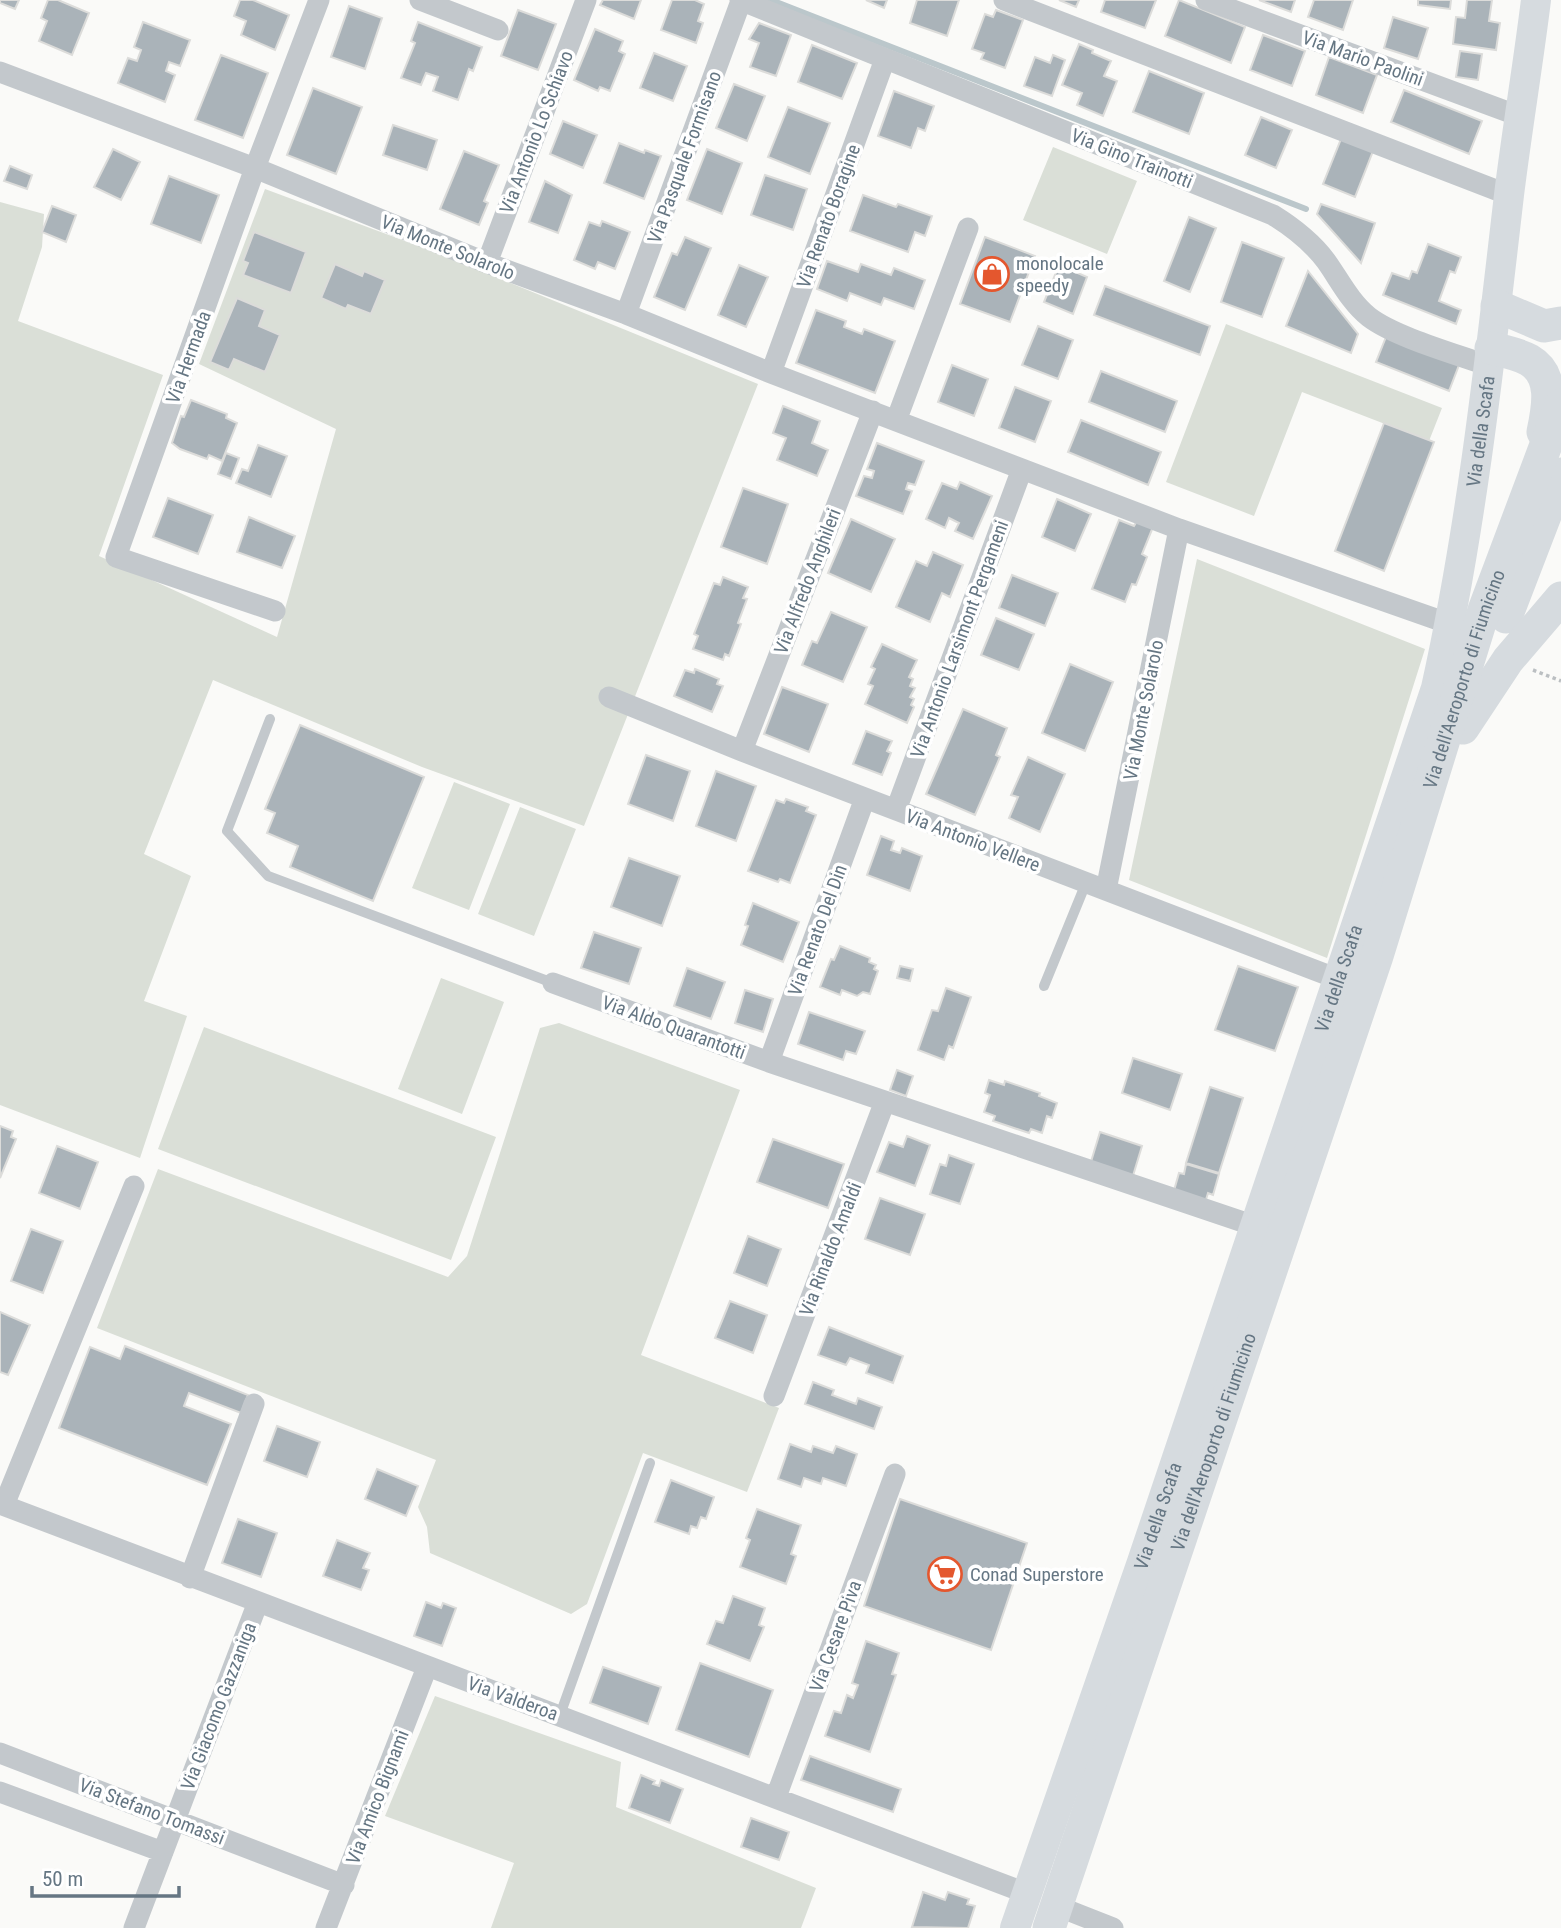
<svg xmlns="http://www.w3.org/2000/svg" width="1561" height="1928" font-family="'Roboto Condensed',sans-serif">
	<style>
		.green { fill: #dadfd7 }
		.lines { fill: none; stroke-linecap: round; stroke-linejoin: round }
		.stream { stroke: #bbc7cb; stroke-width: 6 }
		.building { fill: #aab3b9; stroke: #dcdcda; stroke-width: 2 }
		.path { stroke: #bbbfc2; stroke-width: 3.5; stroke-dasharray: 3.5 3.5; stroke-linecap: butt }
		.lane { stroke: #c3c8cc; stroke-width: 10 }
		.street { stroke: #c3c8cc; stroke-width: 21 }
		.secondary { stroke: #d6dbdf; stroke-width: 30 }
		.primary { stroke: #d6dbdf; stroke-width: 33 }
		.labels { text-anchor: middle; stroke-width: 7; stroke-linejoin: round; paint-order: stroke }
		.street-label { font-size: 19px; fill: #657683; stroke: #fff }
		.poi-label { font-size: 19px; fill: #657683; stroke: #fff; text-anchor: start }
	</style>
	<rect width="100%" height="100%" fill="#fafaf8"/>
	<path class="green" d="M1053,147L1137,181L1107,254L1023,220Z
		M265,189L432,251L758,384L584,826L422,767L213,680L144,854L191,876L144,1001L187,1016L140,1158L0,1105V202L44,214L42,247L18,321L163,375L99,556L277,637L336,429L199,364Z
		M1226,324L1442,408L1429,441L1302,392L1254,516L1166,482Z
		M1197,559L1425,649L1327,958L1129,880Z
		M454,782L510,804L469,910L412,888Z
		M520,807L576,829L534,936L478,914Z
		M441,978L504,1002L462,1114L398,1089Z
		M559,1023L740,1090L641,1355L779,1408L747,1492L643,1453L587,1604L571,1614L430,1553L427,1527L418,1507L436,1460L97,1328L158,1169L448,1277L467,1256L540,1028Z
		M204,1027L496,1137L451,1260L158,1149Z
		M435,1696L621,1762L616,1807L816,1888L801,1928H491L514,1863L385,1816Z"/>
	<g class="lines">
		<path class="stream" d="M771,0L1306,209"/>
	</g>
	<path class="building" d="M0,0H19L15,9L0,3Z
		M48,0H58L89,13L72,55L39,41L47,21L41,18Z
		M240,0H253L289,15L275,50L241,35L246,21L234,16Z
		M603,0H641L634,19L600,5Z
		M672,0H695L704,4L698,21L703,23L696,43L661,30Z
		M866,0H887L884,8Z
		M917,0H959L947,36L910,23Z
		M1059,0H1079L1076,7Z
		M1105,0H1156L1145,28L1101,12Z
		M1179,0L1245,27L1231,63L1165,36Z
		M1259,0H1295L1291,12Z
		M1314,0H1353L1343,30L1308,17Z
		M1418,0H1451L1450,9L1418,5Z
		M1467,0H1492L1489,21L1500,23L1496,50L1453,44L1456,17L1465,18Z
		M349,6L382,18L365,69L331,57Z
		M518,10L556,24L538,70L501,56Z
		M996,10L1023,20L1005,68L981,59L984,53L972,49L985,14L993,17Z
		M1393,17L1428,28L1418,59L1384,48Z
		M143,22L190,40L180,66L169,62L166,71L175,75L165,102L118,83L128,58L137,61L141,50L134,47Z
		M418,22L482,47L473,71L469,69L458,100L433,91L438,77L426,73L421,85L401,78L415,43L411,41Z
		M759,23L791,35L776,76L750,67L759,43L749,39Z
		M595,29L623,41L619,51L625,54L610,91L600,87L598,91L574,80Z
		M1263,35L1305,51L1292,86L1250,70Z
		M1079,44L1093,50L1092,53L1111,61L1104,76L1117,81L1103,116L1077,105L1082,93L1062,85Z
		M812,45L857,63L842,99L798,82Z
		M1460,51L1482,54L1478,80L1456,77Z
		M654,53L687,66L673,101L640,88Z
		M221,55L268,73L243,138L195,120Z
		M1053,55L1065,60L1052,96L1024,86L1035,57L1050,63Z
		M1329,57L1377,75L1363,113L1316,95Z
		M1149,71L1204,93L1189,134L1133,112Z
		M734,84L765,96L747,141L716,128Z
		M313,88L362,107L336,174L287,155Z
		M1404,90L1482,121L1469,154L1391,122Z
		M894,91L934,106L925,131L918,128L911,148L878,136Z
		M788,107L830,123L810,174L768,157Z
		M1261,117L1292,130L1276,168L1245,155Z
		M563,121L597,135L583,168L550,154Z
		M393,125L437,140L427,170L383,155Z
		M1341,139L1373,151L1355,197L1323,184Z
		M619,143L644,153L645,150L661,156L644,199L604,183Z
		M113,149L140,162L121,200L94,187Z
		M707,149L742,163L722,214L687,200Z
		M464,151L499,165L484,201L488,203L479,225L440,209Z
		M10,166L32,175L27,189L4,181Z
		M765,175L807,189L793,230L751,215Z
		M169,176L219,195L201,243L151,224Z
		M545,181L572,195L558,233L529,222Z
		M863,195L896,207L898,204L932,216L925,236L915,232L908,252L850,231Z
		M1321,204L1375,223L1361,263L1317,214Z
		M52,206L76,215L66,242L42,232Z
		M1189,217L1216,228L1190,292L1164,281Z
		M602,221L630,232L615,269L598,262L595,269L574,260L589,222L600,226Z
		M254,232L306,252L291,293L243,275L248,263L243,261Z
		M685,237L711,248L685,310L654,297L672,253L677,255Z
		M985,237L1035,256L1010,322L960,304Z
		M1242,242L1284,258L1262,317L1221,302Z
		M1428,244L1461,257L1455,273L1450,271L1439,301L1461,310L1456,324L1383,295L1392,273L1409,279L1412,271L1417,273Z
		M827,261L858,272L861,264L891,275L894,268L925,280L914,309L884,298L881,305L850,293L847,301L817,289Z
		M335,264L362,276L364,271L385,280L371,314L348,305L346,309L321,298Z
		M739,265L768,277L746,327L718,315Z
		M1059,265L1087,277L1073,314L1044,302Z
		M1308,271L1358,334L1351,353L1286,326Z
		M1105,286L1210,326L1200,355L1094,315Z
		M237,298L265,310L259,326L280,335L265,372L234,359L229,370L210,362Z
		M816,310L846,321L844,327L862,334L864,329L895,341L875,393L796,363Z
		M1038,326L1073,340L1058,379L1022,365Z
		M1386,337L1459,365L1449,391L1376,362Z
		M952,365L988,379L974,416L938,402Z
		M1101,371L1177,401L1165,432L1089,402Z
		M1015,387L1051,401L1035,442L999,428Z
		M191,400L227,414L226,418L237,423L222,461L209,455L207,459L180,449L172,443L181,416L184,417Z
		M783,406L820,421L812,443L828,450L817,476L777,460L786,438L773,433Z
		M1081,420L1161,452L1148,485L1068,452Z
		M1384,423L1434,442L1384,571L1335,551Z
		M877,443L924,461L915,485L908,483L906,489L912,491L903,514L856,496L864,476L872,478L874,471L867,469Z
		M258,445L287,456L271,497L236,483L242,469L248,471Z
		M226,453L239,458L231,479L218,474Z
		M960,482L992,496L973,539L955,531L959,523L949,518L945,528L926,519L942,483L957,489Z
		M743,488L788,504L767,564L721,547Z
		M168,498L213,515L198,554L153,537Z
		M1057,499L1091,514L1075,551L1042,537Z
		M249,517L295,536L282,568L237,552Z
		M851,519L895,539L871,592L828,573Z
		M1119,520L1134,526L1137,521L1153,527L1142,554L1147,557L1136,585L1132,584L1125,602L1092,589Z
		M933,552L963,565L950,597L942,593L930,622L896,607L916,561L927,566Z
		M1012,575L1058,593L1045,626L999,608Z
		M723,577L748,587L743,598L747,599L738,623L741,624L729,656L725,654L723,660L693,649L698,636L694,634L714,583L720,585Z
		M831,612L867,627L843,682L802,665L812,641L817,643Z
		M996,618L1034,634L1019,670L981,655Z
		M882,644L917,660L909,677L913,679L910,686L915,688L910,697L914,699L911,705L914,707L907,723L865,704L873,686L868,684L875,669L871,667Z
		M1070,664L1113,682L1085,751L1042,733Z
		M695,669L719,679L717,684L723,686L712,712L674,696L685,670L694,673Z
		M782,687L828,704L809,752L764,734Z
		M963,709L1007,728L996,755L1000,757L975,815L926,794Z
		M300,725L424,777L373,901L290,867L298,846L267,833L275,813L265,809Z
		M866,731L892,741L887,751L891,753L882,775L853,764Z
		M646,755L690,771L673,821L628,804Z
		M1028,757L1065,774L1040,832L1009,818L1018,797L1011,795Z
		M716,771L756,786L736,841L696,826Z
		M786,799L808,807L806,811L816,815L790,883L780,879L778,882L748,871L776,800L784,803Z
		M881,836L894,841L891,850L900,853L902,848L922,856L910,891L867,875Z
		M629,858L680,876L662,926L611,907Z
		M753,903L799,922L783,962L741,945L748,926L745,925Z
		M594,932L641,948L629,984L581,968Z
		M840,946L870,958L869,962L876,965L874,969L878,971L870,994L863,992L857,996L842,990L840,995L820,987L831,959L834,960Z
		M900,966L913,969L910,981L897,978Z
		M1238,966L1298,987L1275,1051L1215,1030Z
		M687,968L725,982L711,1019L674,1006Z
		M946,988L971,997L953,1048L949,1046L944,1060L918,1050L932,1010L938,1011Z
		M745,990L773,999L763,1032L735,1023Z
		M809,1012L865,1031L856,1054L846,1051L843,1060L798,1044Z
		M1133,1058L1182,1074L1170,1110L1122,1093Z
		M897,1070L913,1076L906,1096L890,1090Z
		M989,1080L1004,1085L1005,1081L1040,1093L1039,1096L1057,1103L1052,1118L1047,1116L1042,1133L1031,1129L1029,1133L993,1121L995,1116L984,1112L990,1095L985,1093Z
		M1210,1087L1243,1098L1219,1173L1186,1163Z
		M0,1126L13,1131L11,1137L16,1139L0,1178Z
		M1100,1132L1142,1146L1132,1179L1090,1165Z
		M907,1136L930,1145L915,1186L877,1172L889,1142L903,1147Z
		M773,1139L844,1164L828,1208L757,1182Z
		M57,1146L98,1162L80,1209L39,1193Z
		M949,1155L974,1164L960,1204L930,1194L940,1164L946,1166Z
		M1186,1164L1219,1174L1213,1195L1208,1193L1205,1203L1173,1194L1179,1173L1184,1174Z
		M880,1198L925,1214L910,1255L865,1239Z
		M31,1229L63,1241L43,1293L11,1281Z
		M748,1236L781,1249L767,1286L734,1273Z
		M730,1301L767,1315L753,1353L715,1338Z
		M0,1312L30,1325L8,1375L0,1372Z
		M829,1327L903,1356L893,1383L866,1373L869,1365L850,1358L846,1365L818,1355Z
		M125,1346L248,1395L241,1413L189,1393L184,1406L231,1424L207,1485L59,1428L90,1347L120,1359Z
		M813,1382L834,1390L832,1395L856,1404L858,1398L882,1407L874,1429L805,1404Z
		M277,1426L320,1442L307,1477L264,1461Z
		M790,1444L811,1452L813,1446L833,1453L836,1446L857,1454L846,1486L823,1478L821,1484L804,1478L801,1487L778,1479Z
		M377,1469L418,1486L406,1516L365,1499Z
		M671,1480L714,1497L706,1519L701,1517L697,1528L691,1526L689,1534L655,1522Z
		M900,1499L1027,1543L991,1650L864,1606Z
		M757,1509L801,1525L791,1554L796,1556L786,1584L740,1567L750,1540L746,1538Z
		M238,1519L277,1533L261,1577L222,1563Z
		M337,1540L370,1553L363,1568L369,1570L361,1590L323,1576Z
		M733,1596L765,1608L759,1625L764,1627L750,1661L707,1644L716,1621L723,1623Z
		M426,1602L441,1608L443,1603L456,1608L442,1646L414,1636Z
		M866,1641L899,1653L892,1674L896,1675L870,1752L825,1736L834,1711L841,1713L847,1695L853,1698L858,1685L852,1683Z
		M700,1663L773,1690L749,1757L676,1730Z
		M603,1667L661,1687L648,1724L590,1703Z
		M810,1756L901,1789L893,1812L801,1780Z
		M641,1775L655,1781L653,1784L659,1786L661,1780L683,1789L670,1823L629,1808Z
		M751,1818L789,1832L779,1860L741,1847Z
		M923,1892L945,1900L948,1892L969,1899L967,1904L975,1906L968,1928L912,1927Z"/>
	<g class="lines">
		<path class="path" d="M1533,670L1561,681"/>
		<path class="lane" d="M270,719L227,831L268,876L553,983
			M1044,986L1086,883
			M560,1715L650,1463"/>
		<path class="street" d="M420,0L498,30
			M740,0L1273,215C1294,228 1311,241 1326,261C1339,279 1350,302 1369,317C1395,337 1456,354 1489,366
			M1004,0L1509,195
			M1206,0L1519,116
			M0,72L255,168L487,263L626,314L771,373L1179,529L1450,624
			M487,263L586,0
			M626,314L741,1
			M771,373L885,59
			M896,421L968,228
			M275,611L116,557L255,168L319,0
			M609,697L742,751L1338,979
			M742,751L873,411
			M896,810L1022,469
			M1106,890L1179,529
			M553,983L769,1062L1255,1226
			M769,1062L865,798
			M774,1396L885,1101
			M0,1504L1026,1893
			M4,1505L134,1186
			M190,1578L254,1404
			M0,1753L344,1885
			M0,1792L163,1852
			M776,1797L895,1474
			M1057,1906L1113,1928
			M134,1928L258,1602
			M326,1928L427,1667"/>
		<path class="secondary" id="s1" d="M1015,1928L1142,1562L1436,688C1472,526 1490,359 1509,195C1517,130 1528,65 1536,0"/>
		<g class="primary">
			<path d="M1497,306L1544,326L1561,323"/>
			<path d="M1491,348C1503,351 1519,354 1529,360C1555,375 1548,408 1543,432"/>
			<path d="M1506,617L1561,474"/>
			<path d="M1463,728L1508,660L1561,598"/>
			<path id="s2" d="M1049,1928L1377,956L1484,610L1561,405"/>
		</g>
	</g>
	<defs>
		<g id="shop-ring" transform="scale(1.75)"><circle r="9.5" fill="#fff" stroke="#e4572e" stroke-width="1.5"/><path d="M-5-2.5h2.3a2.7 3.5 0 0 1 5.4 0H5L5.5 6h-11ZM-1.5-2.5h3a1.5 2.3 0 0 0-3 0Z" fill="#e4572e"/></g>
		<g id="supermarket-ring" transform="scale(1.75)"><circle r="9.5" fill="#fff" stroke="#e4572e" stroke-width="1.5"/><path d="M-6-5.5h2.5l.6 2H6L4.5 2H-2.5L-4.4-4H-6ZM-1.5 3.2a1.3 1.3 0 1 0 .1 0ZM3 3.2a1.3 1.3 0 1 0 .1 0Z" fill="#e4572e"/></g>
	</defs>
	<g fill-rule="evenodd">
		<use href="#shop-ring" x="992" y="274"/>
		<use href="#supermarket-ring" x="945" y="1574"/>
	</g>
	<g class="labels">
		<g class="street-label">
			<text transform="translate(1363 58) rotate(20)" y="7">Via Mario Paolini</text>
			<text transform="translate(536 132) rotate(-69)" y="7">Via Antonio Lo Schiavo</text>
			<text transform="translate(684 157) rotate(-70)" y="7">Via Pasquale Formisano</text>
			<text transform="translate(1132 158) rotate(22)" y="7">Via Gino Trainotti</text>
			<text transform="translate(828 216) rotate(-70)" y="7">Via Renato Boragine</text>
			<text transform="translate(448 247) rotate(22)" y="7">Via Monte Solarolo</text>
			<text transform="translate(188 357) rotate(-70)" y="7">Via Hermada</text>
			<text dy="7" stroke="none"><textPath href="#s1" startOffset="1570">Via della Scafa</textPath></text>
			<text transform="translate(807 581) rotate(-69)" y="7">Via Alfredo Anghileri</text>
			<text transform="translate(959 639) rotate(-70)" y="7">Via Antonio Larsimont Pergameni</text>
			<text dy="7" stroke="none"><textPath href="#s2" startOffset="1316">Via dell'Aeroporto di Fiumicino</textPath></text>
			<text transform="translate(1143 710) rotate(-79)" y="7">Via Monte Solarolo</text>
			<text transform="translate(973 840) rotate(21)" y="7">Via Antonio Vellere</text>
			<text transform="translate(817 930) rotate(-70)" y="7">Via Renato Del Din</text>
			<text dy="7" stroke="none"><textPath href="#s1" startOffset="1003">Via della Scafa</textPath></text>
			<text transform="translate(674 1027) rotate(20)" y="7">Via Aldo Quarantotti</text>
			<text transform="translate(830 1249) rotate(-69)" y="7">Via Rinaldo Amaldi</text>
			<text dy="7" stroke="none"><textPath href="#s2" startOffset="513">Via dell'Aeroporto di Fiumicino</textPath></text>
			<text dy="7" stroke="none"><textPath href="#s1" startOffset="436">Via della Scafa</textPath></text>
			<text transform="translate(835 1636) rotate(-70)" y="7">Via Cesare Piva</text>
			<text transform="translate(513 1698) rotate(20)" y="7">Via Valderoa</text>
			<text transform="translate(218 1706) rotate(-69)" y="7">Via Giacomo Gazzaniga</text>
			<text transform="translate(377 1797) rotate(-69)" y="7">Via Amico Bignami</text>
			<text transform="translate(152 1811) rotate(21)" y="7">Via Stefano Tomassi</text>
		</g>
		<g class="poi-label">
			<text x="1016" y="270">monolocale<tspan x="1016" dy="22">speedy</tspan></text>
			<text x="970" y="1581">Conad Superstore</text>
		</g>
	</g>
	<path d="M32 1886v10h147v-10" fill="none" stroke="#657683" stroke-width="3.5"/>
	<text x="42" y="1886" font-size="21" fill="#657683" stroke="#ffffff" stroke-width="5" paint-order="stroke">50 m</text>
</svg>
